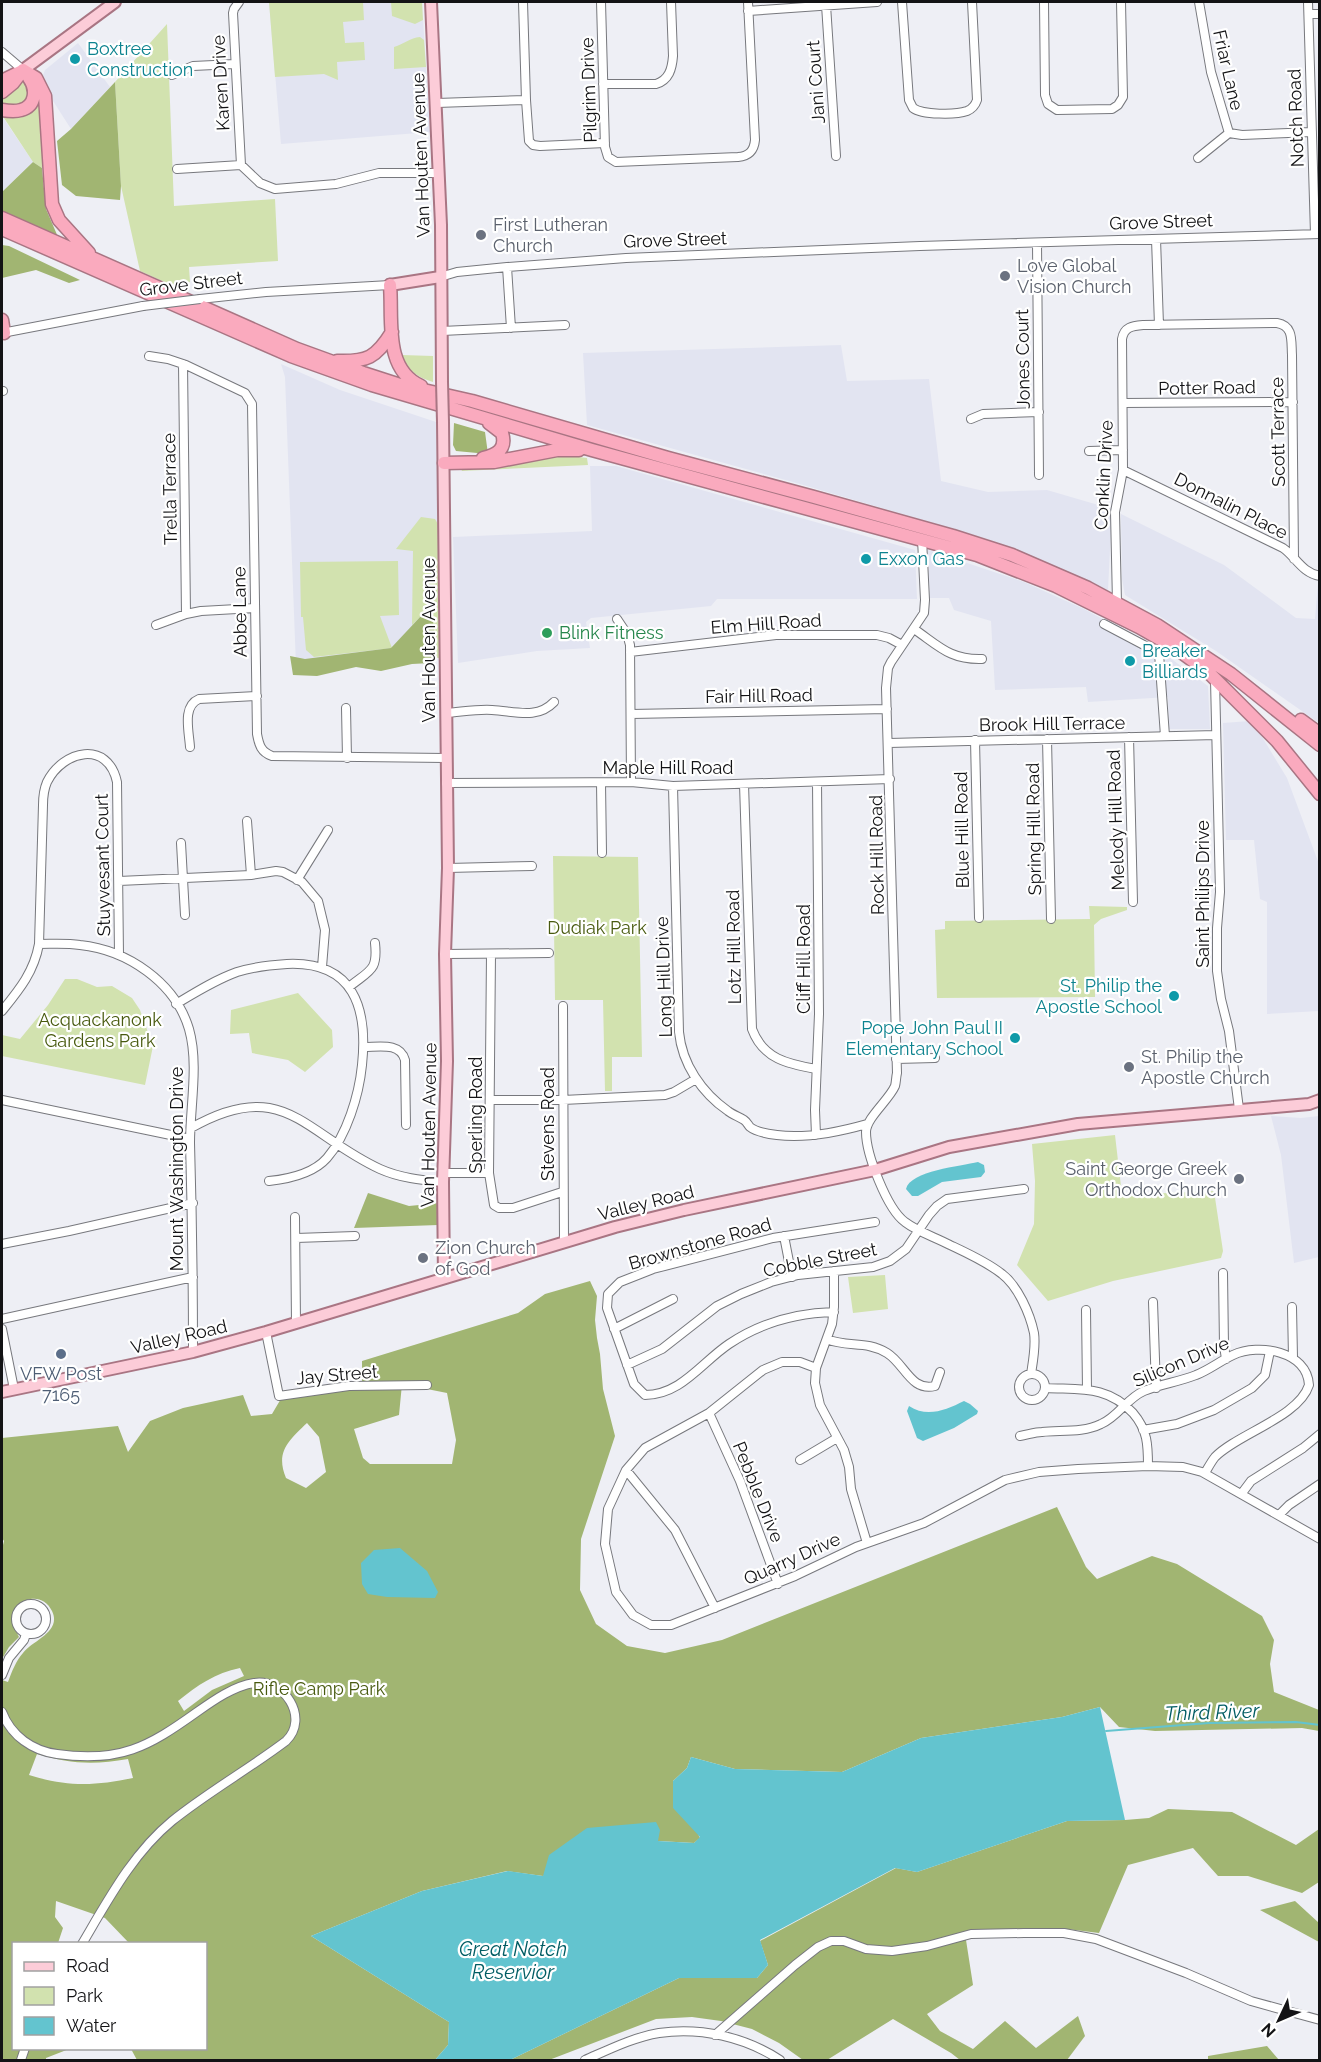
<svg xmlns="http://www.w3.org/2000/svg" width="1321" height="2062" font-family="Raleway,sans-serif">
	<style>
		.built { fill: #e2e4f1 }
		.green { fill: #d2e2af }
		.forest { fill: #a1b572; fill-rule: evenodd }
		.water { fill: #63c4cf }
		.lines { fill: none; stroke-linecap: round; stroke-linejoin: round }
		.stream { stroke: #63c4cf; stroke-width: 2 }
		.minor-casing { stroke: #77787d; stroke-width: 10 }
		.major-casing { stroke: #a97583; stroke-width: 14 }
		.highway-casing { stroke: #a97583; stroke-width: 15 }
		.minor { stroke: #fff; stroke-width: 8 }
		.major { stroke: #fcccd8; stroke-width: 10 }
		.highway { stroke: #faaabe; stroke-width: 12 }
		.minor-bridge-casing { stroke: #77787d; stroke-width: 10; stroke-linecap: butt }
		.major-bridge-casing { stroke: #a97583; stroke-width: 14; stroke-linecap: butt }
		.minor-bridge { stroke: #fff; stroke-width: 8 }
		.major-bridge { stroke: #fcccd8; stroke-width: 10 }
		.culture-dot { fill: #0f9aa8; stroke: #fff; stroke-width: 2 }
		.worship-dot { fill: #6b7280; stroke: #fff; stroke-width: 2 }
		.leisure-dot { fill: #2e9e5b; stroke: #fff; stroke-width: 2 }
		.service-dot { fill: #5c6f8a; stroke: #fff; stroke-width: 2 }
		.labels { text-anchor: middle; stroke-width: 4.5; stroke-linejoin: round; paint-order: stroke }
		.culture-label { font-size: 18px; fill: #0d838f; stroke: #fff; text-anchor: start }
		.street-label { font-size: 18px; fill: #131315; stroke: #fff }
		.worship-label { font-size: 18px; fill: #5b616d; stroke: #fff; text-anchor: start }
		.leisure-label { font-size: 18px; fill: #27864d; stroke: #fff; text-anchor: start }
		.park-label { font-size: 18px; fill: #485a0f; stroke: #fff }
		.service-label { font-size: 18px; fill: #4e5e75; stroke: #fff }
		.water-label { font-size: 20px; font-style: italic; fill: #005c63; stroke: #fff }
	</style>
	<rect width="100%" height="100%" fill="#eeeff5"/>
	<path class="built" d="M269,2H422L430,132L281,144Z
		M78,43L110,87L71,129L46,90L42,78L45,70Z
		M2,116L33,162L2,192Z
		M841,345L847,381L929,379L941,481L988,492L1047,490L1112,509L1108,590L987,539L800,484L587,425L583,353Z
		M281,364L340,390L436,422L441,658L296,666L285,377Z
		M590,466H616L915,550L917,599H717L711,606L591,618L586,622L590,648L537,651L458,663L453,537L592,531Z
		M1121,514L1224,565L1296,618L1315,619L1318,583H1319V723L1216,651L1125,595L1122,579Z
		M928,550L1024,582L1084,609L1158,649L1208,686L1210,729H1169L1168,697L1088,702L1086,687L995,690L991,621L954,610L949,598H930Z
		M1250,721L1259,732L1287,778L1319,864V1011L1267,1014V902L1260,899L1254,840H1226L1223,723Z
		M1271,1116L1301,1118L1319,1116V1257L1294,1263L1281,1155Z"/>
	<path class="green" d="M269,2H363L364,20L343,22L345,43L364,42L365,60L337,62L338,80L324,74L275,77Z
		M391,2H422L423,20L415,24L392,16Z
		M167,24L174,206L275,199L278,261L189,267L190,282L171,285L140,271L121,186L115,82Z
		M420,37L424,40L426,67L394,69V47C404,44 410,38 420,37Z
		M22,81L25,82L28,88L29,99L19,106H2V97Z
		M41,100L44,163L42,168L33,162L2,115C21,116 29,117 41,100Z
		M402,355L433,356V382C417,377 408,371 402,355Z
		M555,454L587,458L588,465L462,471L460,467Z
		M421,517L435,519L438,524L441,658H431L435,633L421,616L412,625L413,551L396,549Z
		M398,561L399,615L380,616L392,648L314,657L306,650L303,617H301L300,562Z
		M553,856L638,857L642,1057H612V1091H605L603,1000H555Z
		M1089,906L1127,907V910L1101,919L1094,925L1095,997L937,998L935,930L945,929V921L1090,919Z
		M65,979H77L97,987L112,986L132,998L140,1010L153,1046L145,1085L2,1056V1035L20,1039L48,1005Z
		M298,993L332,1030L333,1047L305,1072L288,1060L252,1053L249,1033L230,1034L231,1010Z
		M1115,1135L1122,1195L1214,1191L1223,1251L1221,1258L1113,1281L1048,1301L1017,1265L1034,1224L1035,1181L1032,1144Z
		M885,1275L888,1309L853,1313L848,1277Z"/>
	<path class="forest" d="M115,82L121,186L120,200L76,196L62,185L57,141L71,129Z
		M33,162L42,168L46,209L58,237L2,212V192Z
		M2,245L9,246L80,280L69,283L36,270L2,278Z
		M454,423L485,432L488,454L456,451L453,445Z
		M430,614C438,630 433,646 431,663L412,664L381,671L356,667L317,676L293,675L290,656L305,659L391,648L421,616Z
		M368,1193L409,1206L439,1203L438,1225L354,1228Z
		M590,1281L597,1296L595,1320L597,1338L600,1354L603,1389L615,1436L581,1539L580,1590L596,1624L627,1646L665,1653L722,1640L1057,1507L1086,1567L1097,1579L1152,1556L1177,1564L1262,1616L1274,1640L1270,1664L1274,1692L1319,1710V1731L1302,1728L1155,1731L1119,1727L1100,1707L1062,1717L921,1738L842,1772L735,1769L691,1757L687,1768L673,1781L700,1838L694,1843L658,1841L543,1876L507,1871L422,1891L311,1936L449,2022L448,2045L435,2060H137L131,2049L206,2048V1944L129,1943L105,1918L56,1901L55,1917L63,1928L58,1943L14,1944V2048L69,2049L46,2058V2060H2V1680L8,1682C12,1671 16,1661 23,1653C33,1640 62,1632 52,1611C40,1585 0,1603 19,1637L9,1647L2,1659V1549L4,1541L2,1538V1438L118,1426L128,1452L150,1421L183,1408L243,1395L251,1416L272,1414L282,1397L362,1388V1361L518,1313L545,1294ZM402,1384L447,1393L456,1440L452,1464H370L363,1458L354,1429L399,1415ZM307,1423L319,1437L326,1472L306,1488L286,1478C275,1452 289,1440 307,1423ZM240,1668L244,1676L212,1690L184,1711L178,1701C198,1685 215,1673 240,1668ZM37,1754C69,1764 95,1765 128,1759L133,1778C95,1786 67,1787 29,1775Z
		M1168,1809L1232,1812L1296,1845L1319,1829V1882L1302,1893L1248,1876H1218L1193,1848L1128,1865L1099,1933L1059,1928L969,1930L966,1940L973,1985L927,2014L940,2031L973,2049L1005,2021L1036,2048L1078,2016L1085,2036L1067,2060H960L951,2053L893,2019L827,2060H803L779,2043L752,2029L721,2021L692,2017L656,2019L549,2060H510L679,1978H757L768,1965L760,1941L896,1868L917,1872L1067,1821L1125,1820L1149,1818Z
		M1295,1901L1319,1923V1942L1260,1910Z
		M1267,2046L1279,2060H1208V2056Z"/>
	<path class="water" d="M978,1162L984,1165L985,1172L981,1177L942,1182L918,1196H912L906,1189C910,1171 961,1166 978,1162Z
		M964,1401L970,1404L978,1411L977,1414L954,1428L923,1441L917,1438L907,1411L909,1406C927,1418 946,1410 964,1401Z
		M400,1548L427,1571L438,1592L435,1598L387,1597L368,1594L362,1584L361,1563L374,1550Z
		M1100,1707L1125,1820L1067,1821L917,1872L895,1868L760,1940L768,1965L757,1978H679L510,2060H435L448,2045L449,2022L311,1936L422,1891L508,1871L543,1876L549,1855L587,1828L656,1822L660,1830L658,1841L694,1843L700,1837L673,1808V1781L687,1768L691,1757L735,1769L842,1772L921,1738L1062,1717Z"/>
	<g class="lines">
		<path class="stream" d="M1106,1731L1209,1723L1296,1722L1320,1725"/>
		<g class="minor-casing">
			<path id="minor" d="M239,2L234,9L233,13L241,165
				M523,2L526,100L529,141L533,145L540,146L605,143
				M601,2L605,147L608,157L616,162L738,157C749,156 754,151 755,140L748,2
				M902,2L909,100L913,108C922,115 956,115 967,111C972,109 975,106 977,100L972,2
				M1044,2L1045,95L1048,104L1057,110L1112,109L1118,105L1123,97L1121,2
				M1199,2L1211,72L1229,133
				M1308,2L1315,234
				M826,5L836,156
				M748,11L877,2
				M1309,14H1320
				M2,52L23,70
				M172,75L193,66L235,64
				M603,84H656C669,80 672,69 673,56L671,2
				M437,103L526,100
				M1229,133L1242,135L1312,132
				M1198,158L1229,133
				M177,169L241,165L260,183L275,189L336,184L379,173H439
				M1156,239L1159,325
				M1037,243L1039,475
				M507,267L511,328
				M440,277L457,272L507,267L626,258L920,246L1320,234
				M200,299L266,292L390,285
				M442,331L565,325
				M2,333L143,306
				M149,356L168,359L186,365L245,393L252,404L257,734C259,745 261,752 272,756L446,758
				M183,364L186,614
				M2,391H3
				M1123,403L1293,402
				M971,419L983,414L1039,412
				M1089,451L1123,450
				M1123,470L1283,548C1296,557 1302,573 1320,576
				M922,539L925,600L924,613L891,662L888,668L886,688L897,1073C896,1077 896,1083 895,1086C889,1100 866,1118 866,1132C866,1154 887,1209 905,1222C918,1232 935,1237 950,1245C967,1253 987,1262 1002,1274C1018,1286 1030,1314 1034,1333C1036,1346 1033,1361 1031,1374
				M1117,603L1115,512L1123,470L1122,339C1124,327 1132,326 1143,325L1277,323C1294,326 1291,341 1292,355L1294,559
				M617,619L627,634L630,645L631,782
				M1104,624L1159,653L1165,736
				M156,625L186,614L201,611L255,608
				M914,629C939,646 950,660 982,659
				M630,652L776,635H877L889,638L902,645
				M1215,680L1220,892L1217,928V971L1221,999L1229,1031L1239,1109
				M346,708L347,758
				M446,713C461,712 477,709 492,710C514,711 537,720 554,702
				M631,714L887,709
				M1129,737L1133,902
				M1047,739L1051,919
				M975,740L979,918
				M889,743L1216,735
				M190,747C189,731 182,706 199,699L257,696
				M446,783L631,782L673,786L890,779
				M601,783L602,853
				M744,784L752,1029C763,1059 788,1064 816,1069
				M673,786L679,1032C682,1064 702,1093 728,1111C733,1115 740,1117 744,1120C747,1122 748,1125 750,1127C756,1132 769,1134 777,1135C807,1139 839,1132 867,1124
				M247,821L251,875
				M181,843L185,915
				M448,868L532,866
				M297,880L328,830
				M119,881L251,875L276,871L283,872L302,882L318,901L325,930L322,967
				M39,944C53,944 66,943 80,945C127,950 175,982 189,1029C199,1064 190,1107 190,1143C192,1212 193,1282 193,1352
				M445,954L549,953
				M491,954L489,1173L494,1205L499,1208H513L562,1192
				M349,987C370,970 378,971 375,943
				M176,1004C196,992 215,980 237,972C253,967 270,965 287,964C354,961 368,1008 362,1065C359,1095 347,1135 327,1158C313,1174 288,1179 269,1181
				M563,1006L564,1242
				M2,1011C19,990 34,972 39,944L43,805C43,797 44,789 47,782C63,750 108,740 117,782L119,955
				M364,1047C379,1047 400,1042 405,1060L406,1125
				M896,1059L935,1058
				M2,1100L190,1139
				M491,1100H563L665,1095L674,1092L696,1079
				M191,1128C284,1075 304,1134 380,1169C400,1178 421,1180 443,1182
				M816,1135L815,1110L819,1014L817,782
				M443,1173H489
				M295,1217L296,1323
				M784,1236L792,1277
				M296,1238L355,1236
				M2,1244L69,1231L193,1203
				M834,1271V1307L832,1324L816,1368L815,1383L820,1405L844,1450L849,1467L851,1489L867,1543
				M1223,1273L1224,1346L1226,1359
				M1153,1302L1156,1388
				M1292,1307L1293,1358
				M1086,1310L1087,1390
				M834,1312C797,1313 760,1323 729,1344C702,1362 681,1395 645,1395L634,1384L607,1308L608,1294L620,1282L653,1269L773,1238L875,1222
				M2,1319L193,1277
				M2,1329L14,1389
				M614,1329L673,1299
				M266,1332L279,1396L349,1386L427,1385
				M827,1339C847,1348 866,1340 887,1353C905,1364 911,1392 935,1386L940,1372
				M627,1365L662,1349L717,1306L741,1294L771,1282L798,1275L873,1267L890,1261L906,1249L929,1215L937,1206L947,1199L1024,1189
				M816,1368L800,1362H782L763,1370L709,1413L645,1448L626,1470L608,1509L605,1544L616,1592L633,1615L651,1625H671L795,1576L856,1547L924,1523L1005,1480L1039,1472L1078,1469L1148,1466L1183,1467L1202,1472L1320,1539
				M1019 1387a13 13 0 1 1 26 0a13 13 0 1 1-26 0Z
				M1046,1388C1080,1390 1107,1385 1133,1413C1139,1420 1144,1429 1146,1438C1148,1447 1148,1457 1148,1466
				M709,1413L740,1481L778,1584
				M1143,1430L1177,1424L1214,1410L1252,1388L1265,1375L1270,1351
				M1020,1436C1027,1435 1035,1432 1042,1432C1061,1430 1083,1433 1101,1424C1118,1417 1127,1398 1144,1391C1160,1384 1179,1382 1196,1375C1209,1370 1220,1361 1233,1355C1259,1343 1307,1351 1309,1385C1299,1417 1237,1434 1215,1457C1211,1462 1208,1468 1205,1473
				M800,1460L837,1438
				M626,1470L675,1530L715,1608
				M1242,1493L1251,1481L1303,1448L1320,1434
				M1279,1515L1289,1505L1320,1484
				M16 1619a15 15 0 1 1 30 0a15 15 0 1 1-30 0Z
				M2,1675L9,1658L24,1640L26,1634
				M2,1712C11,1736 33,1751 57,1754C120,1763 148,1747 197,1712C214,1700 234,1686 254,1683C284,1678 310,1718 286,1741C249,1769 208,1792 172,1821C133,1853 108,1900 82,1944
				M715,2035L795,1965L818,1947L831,1941H844L866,1949L892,1951L927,1946L971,1934L1024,1933H1064L1096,1939L1186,1973L1251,2001L1320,2020
				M21,2060L25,2048
				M585,2060C608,2050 634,2037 659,2033C701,2027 745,2037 780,2060"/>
		</g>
		<g class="major-casing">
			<path id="major" d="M431,2L441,225L442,382
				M23,70L115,2
				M390,285L440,277
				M443,422L448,868L445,954L447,1061L443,1182L444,1278
				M2,1392L193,1352L266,1332L615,1227L684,1210L875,1170L949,1147L1078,1124L1309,1104L1320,1100"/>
		</g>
		<g class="highway-casing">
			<path id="highway" d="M23,70L36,78L45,96L52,204L59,220L89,253
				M2,81L22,71
				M2,92L13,83L23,70
				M2,110C8,111 15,112 21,110C36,106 37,89 29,78
				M2,218L297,349L363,373L397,384L472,401L668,458L814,497L953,536L1012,555L1088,588L1157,625L1231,674L1320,745
				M2,229L291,356L372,385L592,450L977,555L1056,586L1139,627L1174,647L1207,671L1277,741L1320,794
				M390,285C393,319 383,369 421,386
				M2,320L4,333
				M337,361C367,362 376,358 392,332
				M483,458C497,455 507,449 502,433L489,423
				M444,463L494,462L557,450H579
				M1301,720L1320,734"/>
		</g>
		<use href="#minor" class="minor"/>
		<use href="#major" class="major"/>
		<use href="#highway" class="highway"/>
		<g class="minor-bridge-casing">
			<path id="minor-bridge" d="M143,306L200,299"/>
		</g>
		<g class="major-bridge-casing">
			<path id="major-bridge" d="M442,382L443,422"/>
		</g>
		<use href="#minor-bridge" class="minor-bridge"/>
		<use href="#major-bridge" class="major-bridge"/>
	</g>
	<g class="culture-dot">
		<circle cx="75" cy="59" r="6"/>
		<circle cx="866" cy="559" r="6"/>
		<circle cx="1130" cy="661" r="6"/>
		<circle cx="1174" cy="996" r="6"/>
		<circle cx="1015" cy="1038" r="6"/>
	</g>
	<g class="worship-dot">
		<circle cx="481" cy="235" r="6"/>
		<circle cx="1005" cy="276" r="6"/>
		<circle cx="1129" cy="1067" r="6"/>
		<circle cx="1239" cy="1179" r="6"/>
		<circle cx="423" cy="1258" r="6"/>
	</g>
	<circle class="leisure-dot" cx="547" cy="633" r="6"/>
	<circle class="service-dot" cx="61" cy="1354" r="6"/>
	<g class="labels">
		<g class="culture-label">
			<text x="87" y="55">Boxtree<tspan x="87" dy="21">Construction</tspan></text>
			<text x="878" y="565">Exxon Gas</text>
			<text x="1142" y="657">Breaker<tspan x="1142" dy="21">Billiards</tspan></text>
			<text x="1162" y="992" text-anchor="end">St. Philip the<tspan x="1162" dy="21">Apostle School</tspan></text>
			<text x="1003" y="1034" text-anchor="end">Pope John Paul II<tspan x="1003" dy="21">Elementary School</tspan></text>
		</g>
		<g class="street-label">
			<text transform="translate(1228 70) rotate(77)" y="6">Friar Lane</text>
			<text transform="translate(816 82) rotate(-94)" y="6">Jani Court</text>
			<text transform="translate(221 83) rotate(-93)" y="6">Karen Drive</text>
			<text transform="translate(589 90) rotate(-92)" y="6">Pilgrim Drive</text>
			<text transform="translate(1296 118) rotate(-92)" y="6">Notch Road</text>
			<text transform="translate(421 155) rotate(-92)" y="6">Van Houten Avenue</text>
			<text transform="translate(1161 222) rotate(-2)" y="6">Grove Street</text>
			<text transform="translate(675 240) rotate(-2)" y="6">Grove Street</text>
			<text transform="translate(191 284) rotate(-7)" y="6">Grove Street</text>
			<text transform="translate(1023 359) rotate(-91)" y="6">Jones Court</text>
			<text transform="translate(1207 388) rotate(-1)" y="6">Potter Road</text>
			<text transform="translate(1278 432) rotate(-91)" y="6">Scott Terrace</text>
			<text transform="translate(1104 475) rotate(-87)" y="6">Conklin Drive</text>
			<text transform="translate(170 489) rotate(-91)" y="6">Trella Terrace</text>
			<text transform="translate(1231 506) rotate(27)" y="6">Donnalin Place</text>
			<text transform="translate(240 612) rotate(-91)" y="6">Abbe Lane</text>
			<text transform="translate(766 624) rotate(-4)" y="6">Elm Hill Road</text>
			<text transform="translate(429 640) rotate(-90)" y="6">Van Houten Avenue</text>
			<text transform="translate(759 696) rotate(-1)" y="6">Fair Hill Road</text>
			<text transform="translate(1052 724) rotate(-1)" y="6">Brook Hill Terrace</text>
			<text x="668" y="774">Maple Hill Road</text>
			<text transform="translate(1116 820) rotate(-92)" y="6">Melody Hill Road</text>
			<text transform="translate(1034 829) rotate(-91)" y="6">Spring Hill Road</text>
			<text transform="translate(962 830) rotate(-91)" y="6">Blue Hill Road</text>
			<text transform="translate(877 855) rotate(-91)" y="6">Rock Hill Road</text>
			<text transform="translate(103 865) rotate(-91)" y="6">Stuyvesant Court</text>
			<text transform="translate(1203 894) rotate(-90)" y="6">Saint Philips Drive</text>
			<text transform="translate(734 947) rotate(-91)" y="6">Lotz Hill Road</text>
			<text transform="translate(804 959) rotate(-90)" y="6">Cliff Hill Road</text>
			<text transform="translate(664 977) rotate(-92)" y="6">Long Hill Drive</text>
			<text transform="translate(476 1115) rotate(-90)" y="6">Sperling Road</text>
			<text transform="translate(548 1124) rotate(-90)" y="6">Stevens Road</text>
			<text transform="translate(429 1125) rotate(-89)" y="6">Van Houten Avenue</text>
			<text transform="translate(177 1169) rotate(-90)" y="6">Mount Washington Drive</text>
			<text transform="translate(646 1203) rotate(-14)" y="6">Valley Road</text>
			<text transform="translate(700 1244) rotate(-16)" y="6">Brownstone Road</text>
			<text transform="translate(820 1260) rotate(-11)" y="6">Cobble Street</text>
			<text transform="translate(179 1337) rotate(-13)" y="6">Valley Road</text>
			<text transform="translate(1181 1362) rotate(-23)" y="6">Silicon Drive</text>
			<text transform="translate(337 1375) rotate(-5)" y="6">Jay Street</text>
			<text transform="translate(758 1492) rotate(68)" y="6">Pebble Drive</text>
			<text transform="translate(792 1559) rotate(-24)" y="6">Quarry Drive</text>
		</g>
		<g class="worship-label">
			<text x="493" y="231">First Lutheran<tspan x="493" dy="21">Church</tspan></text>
			<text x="1017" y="272">Love Global<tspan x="1017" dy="21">Vision Church</tspan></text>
			<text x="1141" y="1063">St. Philip the<tspan x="1141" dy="21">Apostle Church</tspan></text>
			<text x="1227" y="1175" text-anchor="end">Saint George Greek<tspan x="1227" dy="21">Orthodox Church</tspan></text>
			<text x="435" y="1254">Zion Church<tspan x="435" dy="21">of God</tspan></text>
		</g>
		<g class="leisure-label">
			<text x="559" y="639">Blink Fitness</text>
		</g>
		<g class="park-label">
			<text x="597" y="934">Dudiak Park</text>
			<text x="100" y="1026">Acquackanonk<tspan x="100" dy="21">Gardens Park</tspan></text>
			<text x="319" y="1695">Rifle Camp Park</text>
		</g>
		<g class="service-label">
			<text x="61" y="1380">VFW Post<tspan x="61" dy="21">7165</tspan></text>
		</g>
		<g class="water-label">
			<text transform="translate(1212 1712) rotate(-2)" y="7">Third River</text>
			<text x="513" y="1956">Great Notch<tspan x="513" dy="23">Reservior</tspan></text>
		</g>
	</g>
	<rect width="1321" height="2062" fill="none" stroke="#131315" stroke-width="6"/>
	<rect x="12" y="1942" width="195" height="108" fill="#ffffff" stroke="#a1a1a1" stroke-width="1.5"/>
	<rect x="24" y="1962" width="30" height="9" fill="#fcccd8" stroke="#a1a1a1" stroke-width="1.5"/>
	<text x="66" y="1972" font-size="18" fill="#131315">Road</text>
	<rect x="24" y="1987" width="30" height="18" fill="#d2e2af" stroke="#a1a1a1" stroke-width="1.5"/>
	<text x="66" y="2002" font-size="18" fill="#131315">Park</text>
	<rect x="24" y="2017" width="30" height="18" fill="#63c4cf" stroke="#a1a1a1" stroke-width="1.5"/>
	<text x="66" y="2032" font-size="18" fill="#131315">Water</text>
	<g transform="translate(1279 2020) rotate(226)" stroke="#ffffff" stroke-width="4.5" paint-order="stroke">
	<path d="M0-4.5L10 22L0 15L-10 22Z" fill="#131315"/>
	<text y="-9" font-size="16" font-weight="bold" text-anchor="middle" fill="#131315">N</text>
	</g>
</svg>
